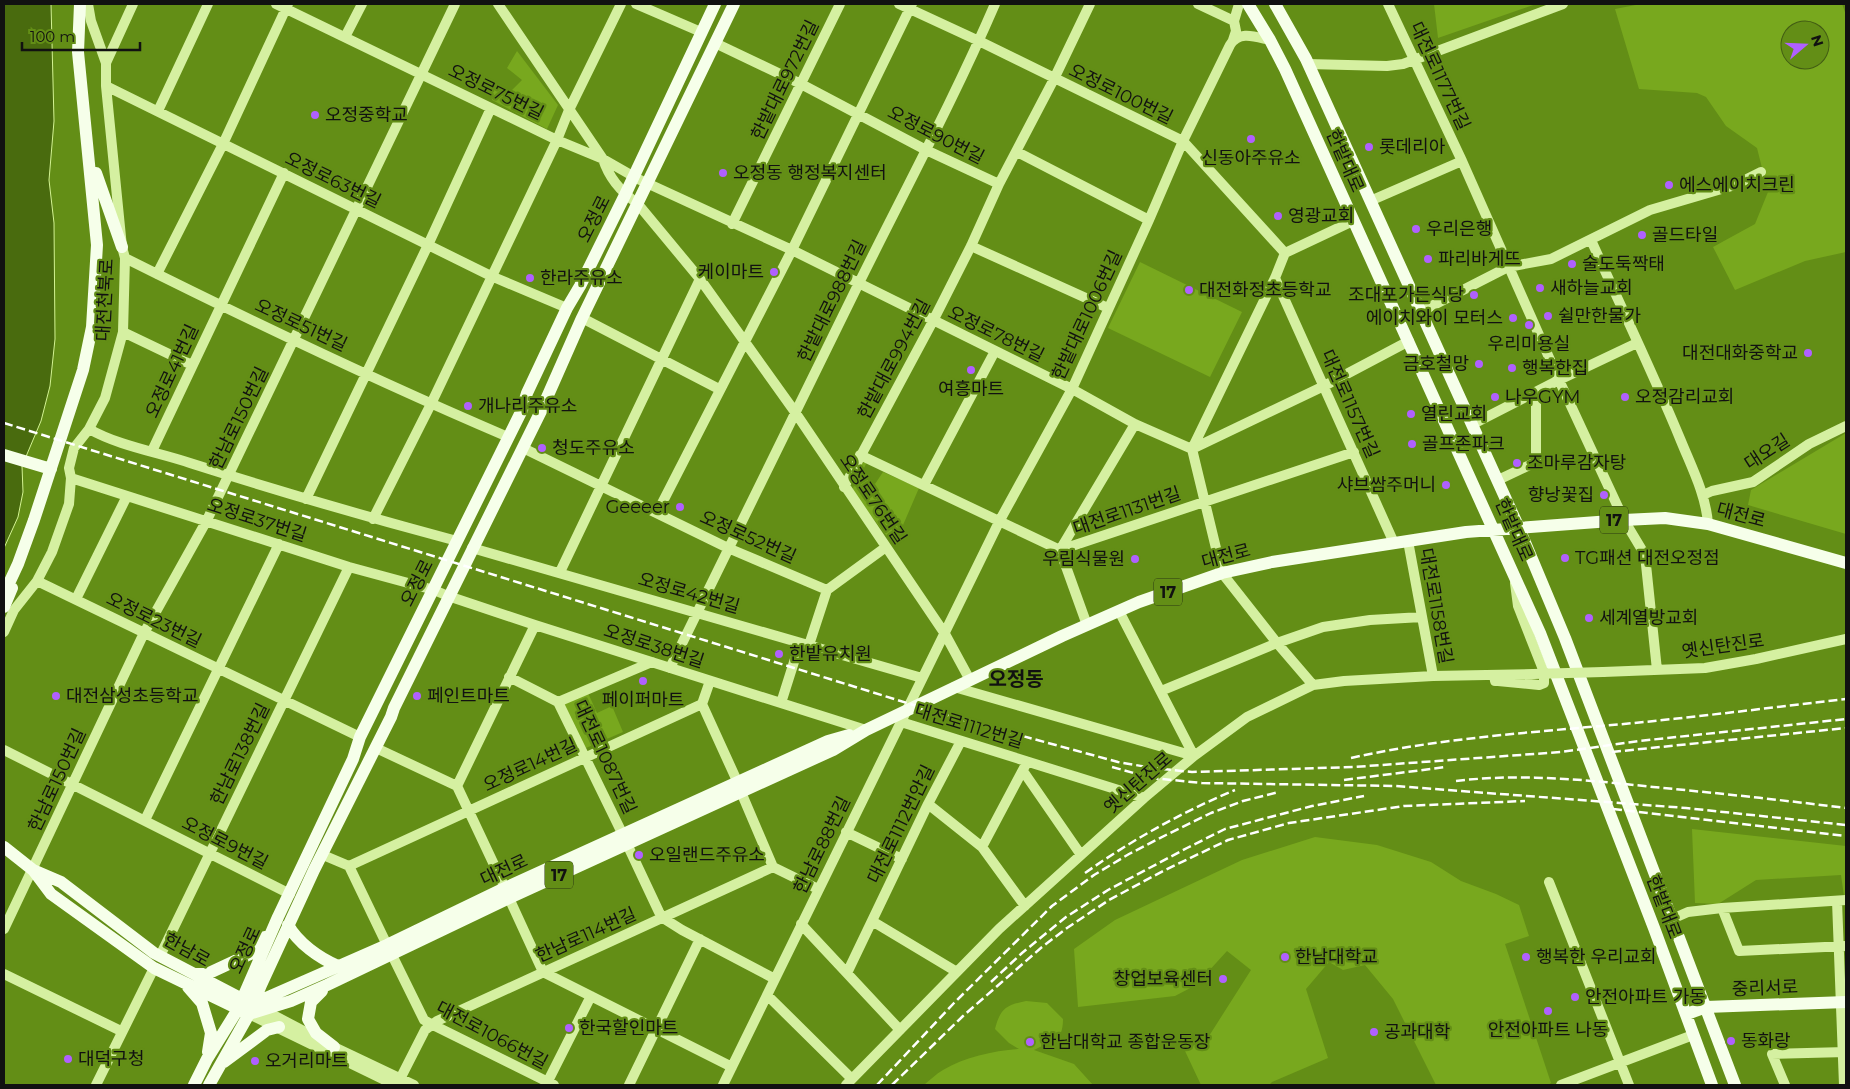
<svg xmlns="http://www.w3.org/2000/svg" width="1850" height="1089" font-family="Montserrat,'Noto Sans KR',sans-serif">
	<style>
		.green { fill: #78a81e; fill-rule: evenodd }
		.water { fill: #496b0e; stroke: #d3f393 }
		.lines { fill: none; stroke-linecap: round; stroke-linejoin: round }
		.minor { stroke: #d5f0a1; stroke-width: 10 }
		.major { stroke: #f6ffea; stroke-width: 12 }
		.rail { stroke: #fff; stroke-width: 2.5; stroke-dasharray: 9 4; stroke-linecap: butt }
		.minor-bridge { stroke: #d5f0a1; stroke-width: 10 }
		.poi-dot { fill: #b060ff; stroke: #638e16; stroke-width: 2 }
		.labels { text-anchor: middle; stroke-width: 4.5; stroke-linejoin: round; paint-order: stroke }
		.shield { fill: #638e16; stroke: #2a3612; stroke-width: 1 }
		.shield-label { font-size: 16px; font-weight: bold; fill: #111 }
		.street-label { font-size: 18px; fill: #111; stroke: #638e16 }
		.poi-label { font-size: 18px; fill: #111; stroke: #638e16; text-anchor: start }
		.quarter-label { font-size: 20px; font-weight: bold; fill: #111; stroke: #638e16 }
	</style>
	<rect width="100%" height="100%" fill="#638e16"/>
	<path class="green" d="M1434,4H1536L1438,38Z
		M1641,4H1842L1846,15V252L1805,261L1735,290L1713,247L1755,224L1768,192L1757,148L1726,126L1706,97L1697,93L1639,89L1615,9ZM1790,30H1820V60H1790Z
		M517,51L558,105L547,129L492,100L491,91L499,88L510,92L522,80L507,68Z
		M1140,262L1242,312L1210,377L1108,328Z
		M1846,433V534L1748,505L1751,490Z
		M867,462L860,476L875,484L883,472L919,488L897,539L890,540L852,491L862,463Z
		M588,693L597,713L612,706L623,732L586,748L563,705Z
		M1692,829L1846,846V896H1844L1841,875L1756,880L1718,904L1695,903Z
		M1315,837L1377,845L1431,862L1461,881L1496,894L1519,905L1529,936L1505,944L1551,1083L1548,1085H1436L1393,999L1365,965L1343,970L1329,962L1306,989L1328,1058L1272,1082L1269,1085H1201L1185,1051L1209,1036L1251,970L1227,951L1196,985L1175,996L1078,1007L1074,949L1115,920L1242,860Z
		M1026,1001L1047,1003L1063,1019C1063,1043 1051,1041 1034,1050L1074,1064L1093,1085H924C930,1080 936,1074 943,1070C965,1057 993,1051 1019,1049L1009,1043L995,1029C1000,1009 1006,1005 1026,1001Z"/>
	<path class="water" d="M4,4H51L54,121L49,180L54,223L55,339L50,386L41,421L22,466L23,492L18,517L4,548Z"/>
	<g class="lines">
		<path class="minor" d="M276,4L557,140L603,159L638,179L792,250L1072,389L1135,424L1192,449L1222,573L1277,643L1313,685
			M498,4L603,159C609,178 621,192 637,203L700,279L795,412L945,634L970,680
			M636,4L701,32
			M899,4L979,41L1183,141L1285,253
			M1198,4L1234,21L1236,31L1233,40
			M1388,4L1462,161L1559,380L1624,520L1645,555L1657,670
			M1234,21L1239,4
			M345,37L362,4
			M715,43L801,84L926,150L999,184
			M106,63L133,4
			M1308,64L1387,66L1403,64L1563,4
			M106,86L491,276L567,308
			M158,111L208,4
			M1017,152L1149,220
			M1370,201L1462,161
			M732,224L840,4
			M1591,240C1621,307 1653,373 1681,441C1692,468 1706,495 1708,524
			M971,246L1108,308
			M125,258C251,321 379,382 508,437
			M157,274L223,144L288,4
			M1275,278L1394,543
			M1420,312L1508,267L1551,259L1650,210L1735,185L1761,172
			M582,318L719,389
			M123,332L192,365
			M1473,424L1559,380L1637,343
			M89,429C119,446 157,452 190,463C278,491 367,517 457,541
			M523,448L728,548L827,590
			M1192,449L1275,278L1285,253L1353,221
			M1192,449L1324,386L1409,341
			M152,451L284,173
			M860,455L1060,550L1087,625
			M71,478L349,567L434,590L448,596L535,625L866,730
			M1498,480L1536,462V392
			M924,485L995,351
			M844,487L933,321L971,246L999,184L1054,79L1090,4
			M1703,495L1712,491L1753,482L1809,444L1846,426
			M306,499L428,245L491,108
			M657,513L792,250L912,4
			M373,519L431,404L557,140L569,110L621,4
			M1408,541L1433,676
			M472,548L922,678
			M1060,550L1354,452
			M1060,550L1135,424
			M560,572L700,279
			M37,581L360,737
			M76,599L127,496
			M1119,611L1194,756
			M4,632L14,610L37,581L52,552L69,504L71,478L69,468L74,448L89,429L105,398L123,332L125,258L122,247L106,86V63L91,21L88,4
			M809,645L827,590L886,547
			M670,668C733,540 795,412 858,285C904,192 954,99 995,4
			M1603,672L1705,668L1756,659L1846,639
			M1494,675L1495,681H1498L1539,685L1544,683V678L1542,667L1518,606L1515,583
			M509,677L558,702
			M954,687L1194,756
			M1161,691L1277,643L1323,627L1370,620L1422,617
			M558,702L623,835
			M558,702L652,662
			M781,703L800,643
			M702,704L738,783
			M901,722L1144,798
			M376,748L457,786L505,888
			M4,750L290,894
			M1023,771L1081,855
			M457,786L535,625
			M741,792L773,867
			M928,804L982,847L1025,906
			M145,820L279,544
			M846,832L902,859
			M627,844L659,912L663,918L682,930L775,979
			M982,847L1025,766
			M323,855L349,866L387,945
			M349,866L702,704L710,681
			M1549,882L1629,1085
			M509,898L543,972L732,1067
			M1837,901L1844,1085
			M1722,908L1739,951L1846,946
			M1672,919L1688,912L1722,908L1846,900
			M872,921L957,972
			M801,924L900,1030
			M4,929L144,633L207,520L455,4
			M392,955L424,1020L431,1024L554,1085
			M160,956L349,567
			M847,973L928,804L961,741
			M4,974L121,1031
			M767,995L852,1079
			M258,1007L334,1047L414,1085
			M249,1014L395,1085
			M96,1085L154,968
			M397,1085L425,1030L437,1021L773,867L818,889
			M546,1085L591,996
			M629,1085L700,939
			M723,1085L1000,520L1072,389L1149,220L1183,141L1230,45C1239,30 1256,37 1270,40
			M846,1085L999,929L1144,798L1194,756L1247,717L1313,685L1344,681L1433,676L1533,674
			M1561,1085L1693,1035
			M1785,1085L1772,1054L1846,1052"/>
		<path class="major" d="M1248,4L1270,40L1285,69L1540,633L1654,928L1712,1085
			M1275,4L1306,59L1519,528L1565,638L1735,1085
			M96,173L122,247
			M4,455L51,469
			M4,594L18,564L34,520L83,370L92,327L97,245L78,52L80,4
			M4,607L12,588
			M4,847L33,870L61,882L154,953L248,1002
			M33,870L51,894L154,968L245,1012
			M288,925C298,943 319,958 338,966
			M195,974H207L250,954L265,937
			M188,987L202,1003L211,1033L208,1052
			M322,991L311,1002L308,1019L316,1033L334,1047
			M250,1005L387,945L505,888L828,741L849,735
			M249,1014L291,1001L327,985L509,898L833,750L866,730L1062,636L1139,602L1222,573L1272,562L1466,532L1624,520L1665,518L1708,524L1846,563
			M1687,1014L1706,1007L1846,1002
			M224,1062L267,1030L279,1027
			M194,1085L207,1059L238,1009L278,917L353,759L360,737L522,410L527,393L567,308L580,286L625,195L715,4
			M209,1085L249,1014L261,985L314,870L391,717L394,708L541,411L582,318L734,4"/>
		<path class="rail" d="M4,423L949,716L1118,762L1153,768L1192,772L1354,767L1561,752L1639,741L1846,719
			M1612,752L1846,728
			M1351,758C1445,737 1540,732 1634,723C1705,716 1776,707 1846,699
			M1112,767L1152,778L1202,783L1395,786L1686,808L1846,825
			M1344,780L1446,767
			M1456,781C1522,773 1587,780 1653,787C1717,793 1782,800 1846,808
			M1613,809L1846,836
			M1085,873C1132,840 1182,812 1235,790
			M991,982L1022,953L1066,917L1108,890L1187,848L1225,829L1312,806L1364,796
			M877,1085L954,1003L1052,906L1094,875L1129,854L1166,835L1211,813L1243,801L1279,792
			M892,1085L963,1016L1042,947L1067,928L1109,900L1163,871L1228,840L1289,823L1404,806L1525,801"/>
		<path class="minor-bridge" d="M1533,674L1603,672"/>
	</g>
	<g class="poi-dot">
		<circle cx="315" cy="115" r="5"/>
		<circle cx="1251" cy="139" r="5"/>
		<circle cx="1369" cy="147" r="5"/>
		<circle cx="723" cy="173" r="5"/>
		<circle cx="1669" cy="185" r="5"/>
		<circle cx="1278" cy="216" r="5"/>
		<circle cx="1416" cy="229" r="5"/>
		<circle cx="1642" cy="235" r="5"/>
		<circle cx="1428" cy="259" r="5"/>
		<circle cx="1572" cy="264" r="5"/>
		<circle cx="774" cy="272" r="5"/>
		<circle cx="530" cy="278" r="5"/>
		<circle cx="1540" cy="288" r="5"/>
		<circle cx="1189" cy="290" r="5"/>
		<circle cx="1474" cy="295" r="5"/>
		<circle cx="1548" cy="316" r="5"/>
		<circle cx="1513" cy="318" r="5"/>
		<circle cx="1529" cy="325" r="5"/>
		<circle cx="1808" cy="353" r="5"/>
		<circle cx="1479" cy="364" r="5"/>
		<circle cx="1512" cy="368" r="5"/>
		<circle cx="971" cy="370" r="5"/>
		<circle cx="1495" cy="397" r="5"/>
		<circle cx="1625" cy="397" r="5"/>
		<circle cx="468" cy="406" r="5"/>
		<circle cx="1411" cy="414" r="5"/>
		<circle cx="1412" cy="444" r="5"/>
		<circle cx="542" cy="448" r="5"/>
		<circle cx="1517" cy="463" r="5"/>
		<circle cx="1446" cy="485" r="5"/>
		<circle cx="1604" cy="495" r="5"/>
		<circle cx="680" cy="507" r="5"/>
		<circle cx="1565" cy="558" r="5"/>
		<circle cx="1135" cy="559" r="5"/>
		<circle cx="1589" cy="618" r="5"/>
		<circle cx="779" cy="654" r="5"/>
		<circle cx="643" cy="681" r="5"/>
		<circle cx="56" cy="696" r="5"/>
		<circle cx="417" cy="696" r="5"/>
		<circle cx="639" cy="855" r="5"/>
		<circle cx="1285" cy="957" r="5"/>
		<circle cx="1526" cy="957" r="5"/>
		<circle cx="1223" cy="979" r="5"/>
		<circle cx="1575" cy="997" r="5"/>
		<circle cx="1548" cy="1011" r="5"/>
		<circle cx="569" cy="1028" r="5"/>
		<circle cx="1374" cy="1032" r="5"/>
		<circle cx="1731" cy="1041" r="5"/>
		<circle cx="1030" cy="1042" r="5"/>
		<circle cx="68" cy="1059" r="5"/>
		<circle cx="255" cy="1061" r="5"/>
	</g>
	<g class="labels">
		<g class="shield">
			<rect x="1600" y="506.5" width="28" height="27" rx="4"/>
			<rect x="1154" y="578.5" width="28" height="27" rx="4"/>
			<rect x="545" y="861.5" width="28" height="27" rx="4"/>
		</g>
		<g class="shield-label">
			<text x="1614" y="526">17</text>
			<text x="1168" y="598">17</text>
			<text x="559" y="881">17</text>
		</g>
		<g class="street-label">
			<text transform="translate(1440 76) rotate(65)" y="6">대전로1177번길</text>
			<text transform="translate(785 80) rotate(-64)" y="6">한밭대로972번길</text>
			<text transform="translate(496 92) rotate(26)" y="6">오정로75번길</text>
			<text transform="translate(1121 94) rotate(26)" y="6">오정로100번길</text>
			<text transform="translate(936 135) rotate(27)" y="6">오정로90번길</text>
			<text transform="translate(1345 161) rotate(66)" y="6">한밭대로</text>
			<text transform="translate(333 180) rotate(26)" y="6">오정로63번길</text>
			<text transform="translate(594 219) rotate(-63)" y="6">오정로</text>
			<text transform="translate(105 300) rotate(-87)" y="6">대전천북로</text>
			<text transform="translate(832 301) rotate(-64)" y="6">한밭대로988번길</text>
			<text transform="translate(1087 315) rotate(-65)" y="6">한밭대로1006번길</text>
			<text transform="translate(301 325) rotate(25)" y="6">오정로51번길</text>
			<text transform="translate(996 334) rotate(26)" y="6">오정로78번길</text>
			<text transform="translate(894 359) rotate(-62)" y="6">한밭대로994번길</text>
			<text transform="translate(172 371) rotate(-65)" y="6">오정로41번길</text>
			<text transform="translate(1350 404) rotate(66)" y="6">대전로1157번길</text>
			<text transform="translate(239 418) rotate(-64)" y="6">한남로150번길</text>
			<text transform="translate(1767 452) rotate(-33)" y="6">대오길</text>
			<text transform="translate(873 499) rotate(56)" y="6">오정로76번길</text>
			<text transform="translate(1127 511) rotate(-19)" y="6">대전로1131번길</text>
			<text transform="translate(1741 515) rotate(15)" y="6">대전로</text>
			<text transform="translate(257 520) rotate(18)" y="6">오정로37번길</text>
			<text transform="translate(1514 530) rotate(66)" y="6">한밭대로</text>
			<text transform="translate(748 537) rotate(24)" y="6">오정로52번길</text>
			<text transform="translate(1226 556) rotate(-15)" y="6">대전로</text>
			<text transform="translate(417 583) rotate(-63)" y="6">오정로</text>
			<text transform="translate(689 593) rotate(16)" y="6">오정로42번길</text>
			<text transform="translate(1436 606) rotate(80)" y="6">대전로1158번길</text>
			<text transform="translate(154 620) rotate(26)" y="6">오정로23번길</text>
			<text transform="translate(654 646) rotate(18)" y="6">오정로38번길</text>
			<text transform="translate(1723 646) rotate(-8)" y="6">옛신탄진로</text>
			<text transform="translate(969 726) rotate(17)" y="6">대전로1112번길</text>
			<text transform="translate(240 754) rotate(-64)" y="6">한남로138번길</text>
			<text transform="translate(605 757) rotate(65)" y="6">대전로1087번길</text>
			<text transform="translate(530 765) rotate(-25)" y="6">오정로14번길</text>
			<text transform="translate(57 780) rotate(-65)" y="6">한남로150번길</text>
			<text transform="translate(1138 783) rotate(-41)" y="6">옛신탄진로</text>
			<text transform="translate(901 824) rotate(-64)" y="6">대전로1112번안길</text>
			<text transform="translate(225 843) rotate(27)" y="6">오정로9번길</text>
			<text transform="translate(822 845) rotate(-64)" y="6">한남로88번길</text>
			<text transform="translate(504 870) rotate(-25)" y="6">대전로</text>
			<text transform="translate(1664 907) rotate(69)" y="6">한밭대로</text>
			<text transform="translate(586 935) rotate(-24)" y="6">한남로114번길</text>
			<text transform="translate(187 950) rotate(29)" y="6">한남로</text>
			<text transform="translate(245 950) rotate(-65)" y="6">오정로</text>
			<text transform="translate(1765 988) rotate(-2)" y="6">중리서로</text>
			<text transform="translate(492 1035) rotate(28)" y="6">대전로1066번길</text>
		</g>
		<g class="poi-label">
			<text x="325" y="121">오정중학교</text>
			<text x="1379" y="153">롯데리아</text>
			<text x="1251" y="164" text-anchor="middle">신동아주유소</text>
			<text x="733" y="179">오정동 행정복지센터</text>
			<text x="1679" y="191">에스에이치크린</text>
			<text x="1288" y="222">영광교회</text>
			<text x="1426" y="235">우리은행</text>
			<text x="1652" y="241">골드타일</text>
			<text x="1438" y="265">파리바게뜨</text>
			<text x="1582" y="270">술도둑짝태</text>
			<text x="764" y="278" text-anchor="end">케이마트</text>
			<text x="540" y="284">한라주유소</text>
			<text x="1550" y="294">새하늘교회</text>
			<text x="1199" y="296">대전화정초등학교</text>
			<text x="1464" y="301" text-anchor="end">조대포가든식당</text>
			<text x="1558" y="322">쉴만한물가</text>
			<text x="1503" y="324" text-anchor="end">에이치와이 모터스</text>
			<text x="1529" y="350" text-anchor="middle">우리미용실</text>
			<text x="1798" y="359" text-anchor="end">대전대화중학교</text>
			<text x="1469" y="370" text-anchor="end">금호철망</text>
			<text x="1522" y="374">행복한집</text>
			<text x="971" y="395" text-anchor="middle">여흥마트</text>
			<text x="1505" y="403">나우GYM</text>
			<text x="1635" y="403">오정감리교회</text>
			<text x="478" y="412">개나리주유소</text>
			<text x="1421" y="420">열린교회</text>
			<text x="1422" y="450">골프존파크</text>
			<text x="552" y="454">청도주유소</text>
			<text x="1527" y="469">조마루감자탕</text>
			<text x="1436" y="491" text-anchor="end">샤브쌈주머니</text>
			<text x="1594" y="501" text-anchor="end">향낭꽃집</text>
			<text x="670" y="513" text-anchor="end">Geeeer</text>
			<text x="1575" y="564">TG패션 대전오정점</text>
			<text x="1125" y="565" text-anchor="end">우림식물원</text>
			<text x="1599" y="624">세계열방교회</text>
			<text x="789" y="660">한밭유치원</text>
			<text x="66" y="702">대전삼성초등학교</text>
			<text x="427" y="702">페인트마트</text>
			<text x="643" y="706" text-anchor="middle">페이퍼마트</text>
			<text x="649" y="861">오일랜드주유소</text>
			<text x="1295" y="963">한남대학교</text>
			<text x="1536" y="963">행복한 우리교회</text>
			<text x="1213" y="985" text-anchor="end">창업보육센터</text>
			<text x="1585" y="1003">안전아파트 가동</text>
			<text x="579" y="1034">한국할인마트</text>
			<text x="1548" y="1036" text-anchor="middle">안전아파트 나동</text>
			<text x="1384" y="1038">공과대학</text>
			<text x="1741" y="1047">동화랑</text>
			<text x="1040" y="1048">한남대학교 종합운동장</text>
			<text x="78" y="1065">대덕구청</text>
			<text x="265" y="1067">오거리마트</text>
		</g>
		<g class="quarter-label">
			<text x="1016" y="686">오정동</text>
		</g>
	</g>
	<rect width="1850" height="1089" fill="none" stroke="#111111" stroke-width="10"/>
	<g transform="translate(1805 45) rotate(71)"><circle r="24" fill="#638e16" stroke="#425c14"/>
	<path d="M0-4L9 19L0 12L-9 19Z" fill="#b060ff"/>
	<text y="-8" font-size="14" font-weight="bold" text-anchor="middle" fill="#111111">N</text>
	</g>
	<path d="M22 42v8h118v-8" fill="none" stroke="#111111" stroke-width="2.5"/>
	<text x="30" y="42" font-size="15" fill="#111111" stroke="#638e16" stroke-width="4" paint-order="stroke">100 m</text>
</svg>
